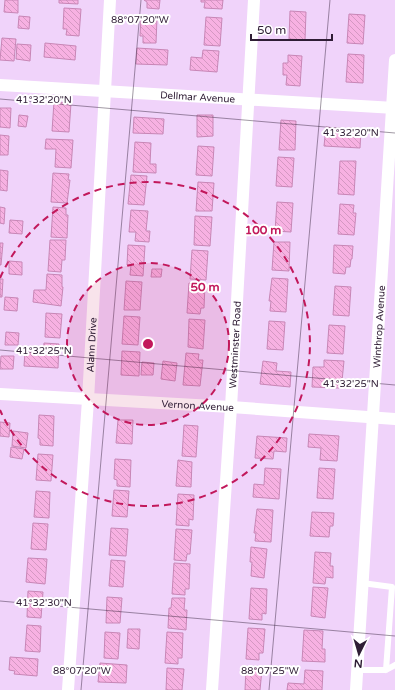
<svg xmlns="http://www.w3.org/2000/svg" width="395" height="690" font-family="'Varela Round',sans-serif">
	<style>
		.building { fill: url(#building-back-hatch); stroke: #c886b6 }
		.lines { fill: none; stroke-linecap: round; stroke-linejoin: round }
		.service { stroke: #fff; stroke-width: 6 }
		.minor { stroke: #fff; stroke-width: 12 }
		.ticks { fill: none; stroke: #2f1d35; stroke-width: 1; stroke-opacity: 0.45 }
		.ring { fill: none; stroke: #c2185b; stroke-width: 2; stroke-dasharray: 7 5 }
		.labels { text-anchor: middle; stroke-width: 4; stroke-linejoin: round; paint-order: stroke }
		.street-label { font-size: 10px; fill: #2f1d35; stroke: #fff }
		.ticks-label { font-size: 10px; text-anchor: middle; fill: #2f1d35; stroke: #fff; stroke-width: 4; stroke-linejoin: round; paint-order: stroke }
		.centre { fill: #c2185b; stroke: #fff; stroke-width: 2 }
		.ring-label { font-size: 12px; text-anchor: middle; font-weight: bold; fill: #c2185b; stroke: #fff; stroke-width: 4; stroke-linejoin: round; paint-order: stroke }
	</style>
	<defs>
		<pattern id="building-back-hatch" width="6" height="6" patternUnits="userSpaceOnUse"><rect width="6" height="6" fill="#f7b1e2"/><path d="M-1 5l2 2M0 0l6 6M5-1l2 2" fill="none" stroke="#d498c2"/></pattern>
	</defs>
	<rect width="100%" height="100%" fill="#f0d3fa"/>
	<path class="building" d="M5,0H18V13L4,12Z
		M59,0H78V4L59,3Z
		M144,0H160L159,9L147,8V2Z
		M201,0H223L222,9L204,8L205,2H201Z
		M64,8L81,9L79,36L66,35L67,29H63Z
		M290,11L306,12L305,40L289,39Z
		M349,14L365,15L363,44L347,43Z
		M19,16L30,17L29,29L18,28Z
		M141,17L157,18L156,43H143V36H140Z
		M206,17L222,18L220,46L204,45Z
		M2,38L16,39L14,61L0,60Z
		M45,43L76,46L75,60L44,57Z
		M17,44L31,45L30,61L16,59Z
		M137,48L168,50L167,65L136,64Z
		M203,50L219,51L217,72L190,70L191,57L202,58Z
		M348,54L364,55L363,83L346,82Z
		M288,55L302,56L300,86L286,85L287,75H283V63H288Z
		M54,102L71,103L69,132L52,131Z
		M0,108H11L10,128L0,127Z
		M19,115L28,116L26,127L18,126Z
		M197,115H213V136L197,137Z
		M134,117L164,119L163,134L133,133Z
		M281,120L296,121L295,150H279Z
		M326,127L350,130V128L361,129L360,148L324,146Z
		M0,135L9,136L8,155H0Z
		M46,139L73,140L71,168L55,167L56,149H45Z
		M135,142L151,143L150,164H156V173L133,172Z
		M198,146L214,147L212,176L196,175Z
		M278,157L294,158L292,187L276,186Z
		M340,161H356L354,195L338,194Z
		M0,170L8,171L7,191L0,190Z
		M53,173L69,174L68,180H70L67,203L51,202Z
		M131,175L147,176L144,205L128,204Z
		M198,182L214,183L212,211H196Z
		M277,202L293,203L291,232L275,231Z
		M340,204L354,205L353,213H356L354,235L338,234Z
		M0,207L5,208L4,224L0,223Z
		M53,207L66,208V215H68L67,238L51,237Z
		M131,210L148,211L146,231H150L149,242L135,241L136,232H129Z
		M195,216L212,217L210,246L194,245Z
		M10,220L23,221L22,234L9,233Z
		M50,240H66L65,260H62L61,272L48,271Z
		M274,242H290L289,271L272,270Z
		M0,243H3L1,265H0Z
		M128,245L145,246L143,276L130,275L131,265H127Z
		M334,245L353,246L352,259H351L350,267H346L345,274L333,273Z
		M192,250L208,251L206,280L190,279Z
		M9,261L22,262V275L9,274Z
		M152,269H162L161,277H151Z
		M47,274L62,275V287H63L61,306L33,302L34,290H46Z
		M272,278L288,279L286,312L270,311L271,301H269Z
		M0,279H3L2,297H0Z
		M126,281L142,282L140,310H124Z
		M189,283L205,284L204,308H201L200,314L187,313Z
		M335,286L351,287L349,316L333,315Z
		M5,297L18,298L17,311L4,310Z
		M46,313L62,314L60,338L45,337Z
		M124,316L140,317L138,345L122,344Z
		M189,319L205,320L203,349L188,347Z
		M269,321L285,322L283,350L267,349Z
		M329,325L345,326L343,354L327,353Z
		M6,332L19,333L18,345H5Z
		M44,343L59,344L58,368L24,366L25,352L43,353Z
		M122,351L140,352L139,376L121,375Z
		M186,353L199,354L198,360H203L200,386L183,385Z
		M1,356H14L13,369H0Z
		M324,360L344,361L342,381H340L339,388L312,387L313,367H324Z
		M163,361L177,363L175,381L161,379Z
		M263,361L277,363L276,371L291,372L290,387L260,384Z
		M142,362L154,363L153,375H141Z
		M39,415L54,416L53,446L40,445V439L38,438Z
		M118,420H133L132,444L116,443Z
		M0,422L10,423L9,437L0,436Z
		M184,425L198,426L196,457L182,456Z
		M13,431L28,433L26,448L12,446Z
		M309,434L339,436L337,461L320,460L321,448L308,447Z
		M257,436L287,438L286,452L274,451L273,459L255,458Z
		M11,447L24,449L22,459L10,457Z
		M38,454L53,455L51,481L36,480Z
		M115,459L131,460L130,487L117,486V480L114,479Z
		M178,460L192,462L191,487L176,486Z
		M265,468L281,469L279,499L253,497L254,484L264,485Z
		M319,468L335,469L333,499L317,498Z
		M114,490L129,491L127,517L112,516Z
		M36,491L50,492L49,518L34,517Z
		M178,494L194,495L193,520L189,519V526L176,525Z
		M257,509L273,510L271,542L255,541L256,533H254Z
		M312,512L334,513L333,526H330L329,537L310,536Z
		M33,523L48,524L46,550L31,549Z
		M111,528L128,529L126,556L109,555Z
		M176,529L192,530L190,554H187L186,561L174,560Z
		M251,547L267,549L264,578L251,576L252,562H250Z
		M315,552L331,553L330,566H333V578L326,577L325,584L313,583Z
		M28,558L47,559L45,584L26,582Z
		M111,560L125,561L123,587L109,586Z
		M174,563L190,564L189,589H185V595L172,594Z
		M313,587L328,588L325,618L311,616Z
		M251,588L267,589L266,614L262,613V620L249,619Z
		M28,591L43,592L41,618L27,617Z
		M107,597L122,598L120,623H106Z
		M172,598H185L184,610H187L186,630L168,628L169,608H171Z
		M27,625L41,626L40,652L25,651Z
		M248,628L265,629L263,653H259V660L246,659Z
		M128,629H140L139,649L127,648Z
		M304,630L323,631L322,649H325V662L302,661Z
		M105,632L120,633L118,659L104,658Z
		M167,632L183,633L182,658H178V664L165,663Z
		M10,657L38,659L37,676L14,674L15,671L9,670Z
		M100,663L127,665L126,683L98,682Z
		M167,668L184,669L182,690H166Z
		M246,668L262,669L260,690H245Z
		M305,670L323,671L322,690H287L288,683L304,684Z"/>
	<g class="lines">
		<path class="service" d="M357,670H386L392,587L362,583
			M386,670L395,665"/>
		<g class="minor">
			<path id="s1" d="M0,85L395,108"/>
			<path id="s2" d="M0,394L231,407L395,419"/>
			<path id="s3" d="M68,690L88,400L110,0"/>
			<path id="s4" d="M212,690L231,407L254,0"/>
			<path id="s5" d="M356,690L395,60"/>
		</g>
	</g>
	<path class="ticks" d="M0,99L395,133M0,350L395,385M0,601L395,636M81,690L141,0M269,690L330,0"/>
	<circle cx="148" cy="344" r="81" fill="#c2185b" fill-opacity=".12"/>
	<g class="ring">
		<circle cx="148" cy="344" r="81"/>
		<path d="M0 278A162 162 0 1 1 0 410"/>
	</g>
	<g class="labels">
		<g class="street-label">
			<text dy="4" stroke="none"><textPath href="#s1" startOffset="198">Dellmar Avenue</textPath></text>
			<text dy="4" stroke="none"><textPath href="#s5" startOffset="364">Winthrop Avenue</textPath></text>
			<text dy="4" stroke="none"><textPath href="#s3" startOffset="346">Alann Drive</textPath></text>
			<text dy="4" stroke="none"><textPath href="#s4" startOffset="346">Westminster Road</textPath></text>
			<text dy="4" stroke="none"><textPath href="#s2" startOffset="198">Vernon Avenue</textPath></text>
		</g>
	</g>
	<g class="ticks-label">
		<text x="140" y="23">88°07'20"W</text>
		<text x="44" y="103">41°32'20"N</text>
		<text x="351" y="136">41°32'20"N</text>
		<text x="44" y="354">41°32'25"N</text>
		<text x="351" y="387">41°32'25"N</text>
		<text x="44" y="606">41°32'30"N</text>
		<text x="82" y="674">88°07'20"W</text>
		<text x="270" y="674">88°07'25"W</text>
	</g>
	<circle cx="148" cy="344" r="6" class="centre"/>
	<g class="ring-label">
		<text x="263" y="234">100 m</text>
		<text x="205" y="291">50 m</text>
	</g>
	<g transform="translate(359 654) rotate(185)" stroke="#ffffff" stroke-width="3" paint-order="stroke">
	<path d="M0-3L7 15L0 10L-7 15Z" fill="#2f1d35"/>
	<text y="-6" font-size="11" font-weight="bold" text-anchor="middle" fill="#2f1d35">N</text>
	</g>
	<path d="M251 34v6h81v-6" fill="none" stroke="#2f1d35" stroke-width="2"/>
	<text x="257" y="34" font-size="12" fill="#2f1d35" stroke="#ffffff" stroke-width="3" paint-order="stroke">50 m</text>
</svg>
